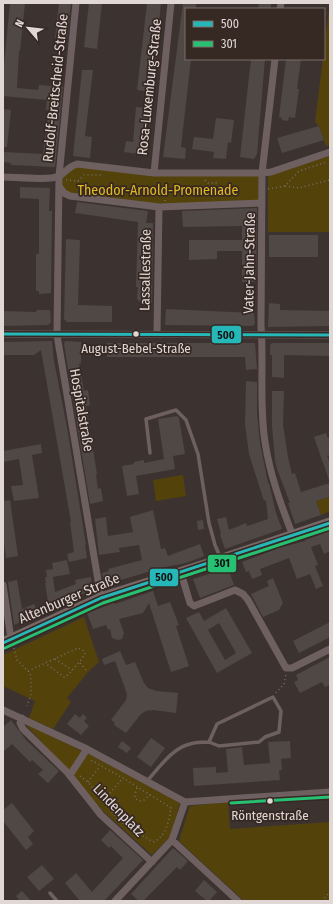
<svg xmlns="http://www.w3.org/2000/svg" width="333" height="904" font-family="'Fira Sans Condensed',sans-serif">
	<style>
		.green { fill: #53430a }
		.building { fill: #4f4845; fill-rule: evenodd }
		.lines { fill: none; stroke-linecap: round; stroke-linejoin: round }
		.path { stroke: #776c6c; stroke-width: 1.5; stroke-dasharray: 1 3; stroke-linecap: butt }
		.lane { stroke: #6e6060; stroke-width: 3.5 }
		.street { stroke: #6e6060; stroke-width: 7 }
		.primary { stroke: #786767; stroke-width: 11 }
		.bus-1-casing { stroke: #362823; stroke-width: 6 }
		.bus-2-casing { stroke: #362823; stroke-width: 6 }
		.bus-1 { stroke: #26b8b9; stroke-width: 3 }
		.bus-2 { stroke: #26c172; stroke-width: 3 }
		.bus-dot { fill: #e1d7d4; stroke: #362823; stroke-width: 1.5 }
		.labels { text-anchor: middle; stroke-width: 3.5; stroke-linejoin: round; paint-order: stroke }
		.bus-label { font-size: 13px; fill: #e1d7d4; stroke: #362823 }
		.street-label { font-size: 14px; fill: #e1d7d4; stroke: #362823 }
		.park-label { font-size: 14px; fill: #e4ba22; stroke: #362823 }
		.line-badge { stroke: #362823; stroke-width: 1.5 }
		.pale-badge-label { font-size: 11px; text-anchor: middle; font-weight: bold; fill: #111 }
	</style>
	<rect width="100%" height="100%" fill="#3c3330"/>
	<path class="green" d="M329,10L330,145L326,146L319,126L315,122Z
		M330,155V232H268V176Z
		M77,166L260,175L261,201L158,205L71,194L60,186V177Z
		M183,475L186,496L156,501L153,480Z
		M330,497V511L321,515L316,501Z
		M84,617L99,662L88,672L67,698L71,702L53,729L29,718L35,701L3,686V655Z
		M24,723L82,751L69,772Z
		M87,753L180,803L171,836L152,855L104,812L72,776Z
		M228,802L230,829L330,822V901H244L179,841L190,806Z"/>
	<path class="building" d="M10,3H25L20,51H19L17,88L38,90L39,85L63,87L55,167L11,165V163L3,162V152L43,154L49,110H46L47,100L3,96V75Z
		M59,3H71L67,40L55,38Z
		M89,3H102L97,49L84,47Z
		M147,3H161L152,92L137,90Z
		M183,3H196V9H186V59H191L181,147L186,148L185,159L163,157Z
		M259,3H271V9H258Z
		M251,59H265L257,154L254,159L240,157Z
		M286,59H301L297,89H299L295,118L289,117L288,121L282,120V118L279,117Z
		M82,70H93L85,136L92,137L90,158L73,156Z
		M136,107L150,108L144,155L124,152L126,141L133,142Z
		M3,109L11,110L7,147H3Z
		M216,118L234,120L231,143L228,142L226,159L213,158L214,152L192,149L194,137L213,139Z
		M319,126L324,140L282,153L277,138Z
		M20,187L50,188L49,211H52L51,293L39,294V291H36V254H39V199L20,198Z
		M77,202L148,211L146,223H153L152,303L140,302L137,299L138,287H136L138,222L75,213Z
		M257,208L256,282H242V251H217V259L189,260V240H242V226L183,227L182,211Z
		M269,235H318V257H269Z
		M66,239L80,240L78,305L112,306V322H67L64,319Z
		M269,303L280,304V310L330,311V326L268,327Z
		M166,309L254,313L255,323L253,326L165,325Z
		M37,310H50L51,322L48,325L3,326V311L36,312Z
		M52,341L54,363V361L67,427L86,545H85L87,558L69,562L67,554L74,552L70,522H71L41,350L34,355H3V342Z
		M65,341L81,342V363L79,364L84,391L88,390L90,405L86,406L97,474L96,475L98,489L101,488L103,501L90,504L64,344Z
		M107,343H255L257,369L246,370L245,357H107Z
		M272,343H330V356L284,355V378L272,377V355H270V345Z
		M246,381L257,382V413L260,443L268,483H269L276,513L282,529L225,549L220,535L221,534L217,519L226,517L229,530L246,523L247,526L268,519L266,500L264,501L249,454L245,424Z
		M272,391H284L283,425L288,457L292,474L295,473L301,492L330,483V497L316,501L321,515L295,524L288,503H290L277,469L275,460L272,426Z
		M177,416L179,418L185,454L173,456L175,469L136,476L139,494L127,496L122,466L134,464V462L144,460V463L164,459L158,419Z
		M326,433L328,438H330V455L327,456L330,463L329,480L314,437Z
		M41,444L42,453L32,455L39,498L14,501L11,486L23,485L19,459L3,462V451Z
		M10,500L18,556L6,558L3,536V501Z
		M153,510L161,549L165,548L168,556L200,544L204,556L186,563L165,567L107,584L104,583L102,573L109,571L108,569L142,560L139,545L119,548L120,552L99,555L95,519L106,517L108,536L133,532L130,517Z
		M203,520L204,529L198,530L197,521Z
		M330,531V551L324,554L320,544L311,547L318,565L315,566L323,586L316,589L310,574L297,579L289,558L260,569L262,575L252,579L249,571L246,572L242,562L279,548L305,541V540L311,538Z
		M67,560L70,574L53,577L55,592L76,584L75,580L91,577L92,588L90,591L57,604L58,605L49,609L45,583H46L45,577H47L46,570L53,569L52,563Z
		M228,568L234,585L200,598L193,579Z
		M273,578L283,603L279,610L263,617L251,594L269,586L267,581Z
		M17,580L22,609L34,604L39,614L14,625L8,582Z
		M153,591L158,606L170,602L179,625L176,626L189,666L171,672L149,603L143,613L119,619L124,633L122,639L118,640L112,638L110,629L108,630L106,625L93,629L87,613L114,603L115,604Z
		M226,608L252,653L217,673L186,618L199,612L204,621ZM219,623L236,653L225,660L208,630Z
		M330,622V637L299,653L293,641Z
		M120,651L126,665L135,662L144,683L148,688L156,691L178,693L176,713L153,710L146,711L141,714L126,733L114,725L115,723L111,720L126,700L127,694L115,661L104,665L102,659Z
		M330,657V685L325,687L322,682L300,693L294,682L298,680L296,675Z
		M75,714L80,718L83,714L87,718L84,721L89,726L81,735L67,724Z
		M11,720L26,740L59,771L48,783L38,774L43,770L32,760L30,762L12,744L3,752V727Z
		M151,738L165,748L151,767L137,757Z
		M122,741L131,748L127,753L118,747Z
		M290,741L291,758L281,759L282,770H279L280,780L194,786L193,768L216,767V773L228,772L226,749L242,747L244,765L270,763L268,742Z
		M12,803L34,831L28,837L33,844L26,850L3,821V810Z
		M110,830L143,860L104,901H80L65,883L76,873L92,892L123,858L111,846L109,848L101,840Z
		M173,848L188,861L180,870L177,867L143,901H139L131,894Z
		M42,865L54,879L39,891L27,877Z
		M204,880L217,892L209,901H207L195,891Z
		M22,891L31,901H20L16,896Z"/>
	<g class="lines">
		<path class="path" d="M66,180L78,181L83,188L96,191
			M205,180L208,183H216V180
			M78,181L84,175H102
			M285,186L299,188L330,180
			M268,189L285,186L299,171L327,162
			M165,201L166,181
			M14,648L17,660L30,673L31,678V694L27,706
			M55,659L72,670
			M80,663L88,672
			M28,671L78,648L84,651L85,653L81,660L67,676L64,677L45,663
			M276,693L284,684L286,674
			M80,776L88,782L119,821L153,842C166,837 169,821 171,808L123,778L89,759
			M88,782L100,766
			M137,788L135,794V798L139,801L144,800L151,794
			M102,802L123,778
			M322,901L330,892"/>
		<path class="lane" d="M150,453L146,419L176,410L186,420L198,454L209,523L215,545L221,559
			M273,697L281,711L279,732L265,737L259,742L219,746L209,742L217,724Z
			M147,781C159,768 172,748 190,744C196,742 203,742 209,742
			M50,893L57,901"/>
		<path class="street" d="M76,3L59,176L57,335L101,598
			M280,9L281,3
			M275,59L262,173L261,326C264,365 259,404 265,442C270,475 281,505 293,536
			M154,173L171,3
			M3,177C15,177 50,181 59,176C67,172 67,167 77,164L154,173H262L271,172L330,152
			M59,186L64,193L70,196L159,207L262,203
			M3,334L330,335
			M157,334L159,207
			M181,573L190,603L194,606L235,590L243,594L248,600L286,668H292L330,649
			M3,585L11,639
			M3,710L87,749L185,802
			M22,718L20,723L23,729L67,772L101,815L152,862
			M70,775L87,749
			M185,802L330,792
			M172,840L238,901
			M115,901L172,840L185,802"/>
		<path class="primary" d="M3,643L101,598L211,563L330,523"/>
		<g class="bus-1-casing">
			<path id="bus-1" d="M3,334L330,335
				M3,643L101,598L330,523"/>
		</g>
		<g class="bus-2-casing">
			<path id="bus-2" d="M5,648L103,603L330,528
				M231,803L330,797"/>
		</g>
		<use href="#bus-1" class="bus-1"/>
		<use href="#bus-2" class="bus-2"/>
	</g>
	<g class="bus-dot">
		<circle cx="136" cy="334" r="3.5"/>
		<circle cx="270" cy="801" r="3.5"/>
	</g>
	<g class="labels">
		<g class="bus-label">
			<text x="136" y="353">August-Bebel-Straße</text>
			<text x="270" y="820">Röntgenstraße</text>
		</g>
		<g class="street-label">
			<text transform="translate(149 87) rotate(-84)" y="5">Rosa-Luxemburg-Straße</text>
			<text transform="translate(55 88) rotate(-84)" y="5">Rudolf-Breitscheid-Straße</text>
			<text transform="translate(249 263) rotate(-89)" y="5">Vater-Jahn-Straße</text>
			<text transform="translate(145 270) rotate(-89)" y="5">Lassallestraße</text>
			<text transform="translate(82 410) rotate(80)" y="5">Hospitalstraße</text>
			<text transform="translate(69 598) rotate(-23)" y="5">Altenburger Straße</text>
			<text transform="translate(119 810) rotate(46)" y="5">Lindenplatz</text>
		</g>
		<g class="park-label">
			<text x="158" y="195">Theodor-Arnold-Promenade</text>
		</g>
	</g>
	<g class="line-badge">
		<rect x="211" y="325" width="31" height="19" rx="4" fill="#26b8b9"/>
		<rect x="207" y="554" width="30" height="19" rx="4" fill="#26c172"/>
		<rect x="149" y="568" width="30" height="19" rx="4" fill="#26b8b9"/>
	</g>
	<g class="pale-badge-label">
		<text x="226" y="339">500</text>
		<text x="222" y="567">301</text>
		<text x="164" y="581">500</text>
	</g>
	<rect width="333" height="904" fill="none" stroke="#e1d7d4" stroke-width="8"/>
	<rect x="185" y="8" width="140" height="52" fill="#362823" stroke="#7a6e6a"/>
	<rect x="193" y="21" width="20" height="6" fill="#26b8b9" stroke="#7a6e6a"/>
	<text x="221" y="28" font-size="12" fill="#e1d7d4">500</text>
	<rect x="193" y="41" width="20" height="6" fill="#26c172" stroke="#7a6e6a"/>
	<text x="221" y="48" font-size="12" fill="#e1d7d4">301</text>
	<g transform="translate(28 28) rotate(298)" stroke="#362823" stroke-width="3" paint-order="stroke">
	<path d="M0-3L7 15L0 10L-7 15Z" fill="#e1d7d4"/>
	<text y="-6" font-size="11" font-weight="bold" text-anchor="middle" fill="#e1d7d4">N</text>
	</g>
</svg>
